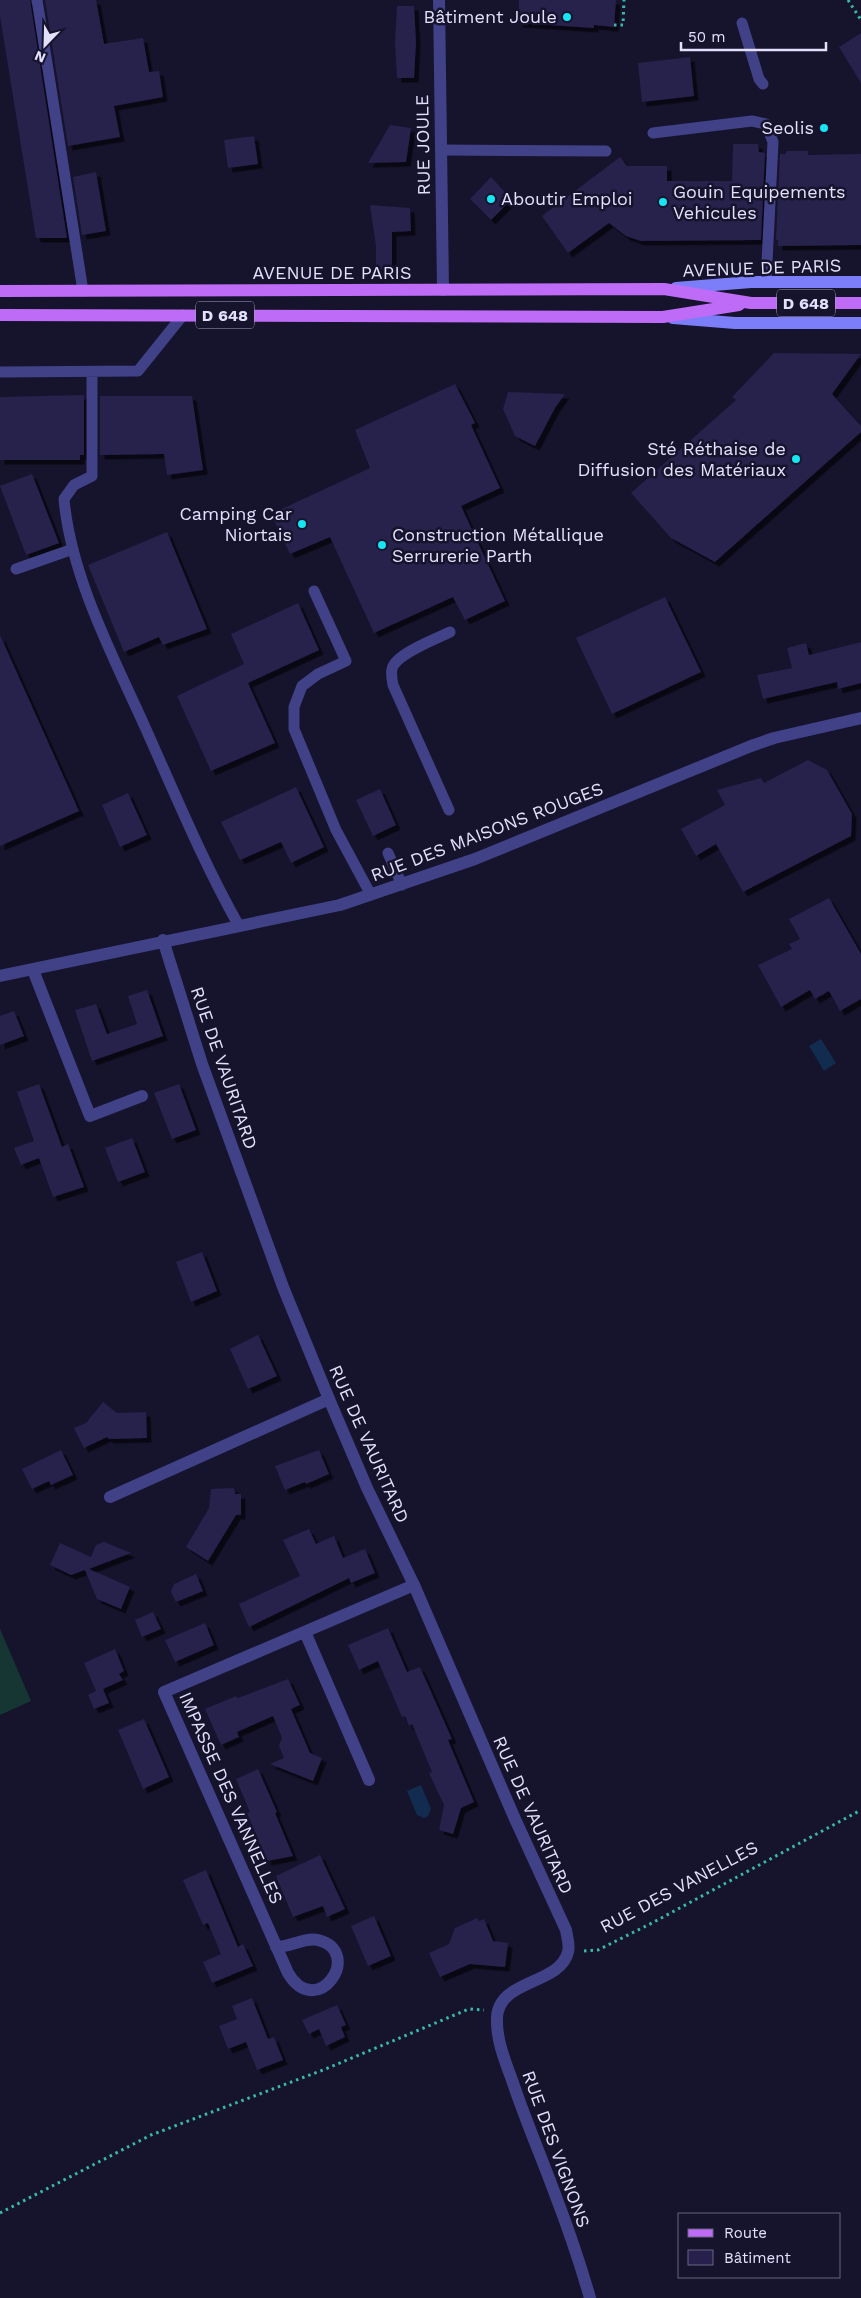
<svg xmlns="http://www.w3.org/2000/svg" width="861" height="2298" font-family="'Work Sans',sans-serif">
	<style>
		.green { fill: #163633 }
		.water { fill: #122c50 }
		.building { fill: #27204c; filter: url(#shadow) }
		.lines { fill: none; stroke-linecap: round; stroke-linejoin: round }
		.path { stroke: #38b9ac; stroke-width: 3; stroke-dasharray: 2.5 4; stroke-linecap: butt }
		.service { stroke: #414188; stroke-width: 11 }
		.minor { stroke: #414188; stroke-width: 12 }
		.tertiary { stroke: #414188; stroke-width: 12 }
		.secondary { stroke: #7c7df8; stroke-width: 12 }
		.primary { stroke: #be6cf7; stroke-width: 12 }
		.poi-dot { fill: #16e5f3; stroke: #16132c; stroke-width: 2 }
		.labels { text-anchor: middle; stroke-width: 5; stroke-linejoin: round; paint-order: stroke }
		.shield { fill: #16132c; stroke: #a5a2be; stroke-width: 1 }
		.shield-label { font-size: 16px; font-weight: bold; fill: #e2e0fd }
		.poi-label { font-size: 18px; fill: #e2e0fd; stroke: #16132c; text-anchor: end }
		.street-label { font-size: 18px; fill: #e2e0fd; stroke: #16132c }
	</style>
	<defs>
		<filter id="shadow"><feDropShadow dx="4.5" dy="4.5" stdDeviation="0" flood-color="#0009"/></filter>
	</defs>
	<rect width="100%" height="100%" fill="#16132c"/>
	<path class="green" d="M0,1629L31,1701L0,1715Z"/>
	<path class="water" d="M821,1039L836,1063L824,1071L809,1046Z
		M421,1785L431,1809L428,1816L424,1818L417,1815L407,1791Z"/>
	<path class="building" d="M0,0H30L67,238H36L0,16Z
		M45,0H96L104,44L143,38L149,72L159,71L163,97L114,106L120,137L68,146Z
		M519,0H616L614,27L594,25V28L518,23Z
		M397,6H414L416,42L414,78H397L395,42Z
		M861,33V83L839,47Z
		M690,57L694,96L642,102L638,63Z
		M390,125L411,128L406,162L368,163Z
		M254,136L258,164L228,168L224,140Z
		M733,144H758L759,152L765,153L761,240L641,241L626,236L609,223L568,253L542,216L620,157L627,166H667V181H732Z
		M787,151H808V155L861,154V245L778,246V240H776L780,154H785Z
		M96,172L106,231L82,235L73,177Z
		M491,177L512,199L491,220L470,199Z
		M370,205L410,208L411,231L392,232V270H376V246Z
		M774,353L861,354L832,394L861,426V432L715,562L671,538L631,493L736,400L732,397Z
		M455,384L475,423L471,425L500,488L461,506L505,601L465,620L453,597L374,633L330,537L290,554L271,514L370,468L355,430Z
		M508,392L565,394L555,408L535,446L515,436L503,409Z
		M84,395V455H80V460H0V397Z
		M100,396H192L203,470L167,475L164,454L100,455Z
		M32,474L59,543L26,555L0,486Z
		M167,532L207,629L163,645L159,637L124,652L88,565Z
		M665,597L701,672L612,714L576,638Z
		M298,603L319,650L248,683L275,743L211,771L177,696L244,664L231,634Z
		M0,635L79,811L0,846Z
		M861,642V683L838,689L837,682L763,699L757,675L792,668L787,648L806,643L809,655Z
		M808,760L827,770L852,814L851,836L743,892L716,844L696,856L681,829L725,805L717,790L761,778L764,783Z
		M296,787L324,847L291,863L281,842L240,860L221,822Z
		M380,789L396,825L373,836L356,800Z
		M128,793L147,835L120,847L102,805Z
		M829,898L861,954V999L840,1011L829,991L815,999L810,990L781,1007L758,965L792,949L789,944L800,939L789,919Z
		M147,990L163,1036L92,1061L75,1010L96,1004L107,1034L137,1024L128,996Z
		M14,1011L24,1036L0,1045V1016Z
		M39,1084L62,1147L68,1144L84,1187L53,1197L39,1158L21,1165L14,1148L34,1141L17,1092Z
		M179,1084L196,1130L172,1139L154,1093Z
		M132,1138L145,1172L118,1182L105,1148Z
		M202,1252L217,1291L191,1302L176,1262Z
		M258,1335L277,1376L248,1389L230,1349Z
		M103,1402L117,1413L146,1412L147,1438L109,1439L107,1437L84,1448L74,1428L86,1423Z
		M61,1450L73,1475L51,1485L49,1481L32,1489L22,1469Z
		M319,1450L329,1474L306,1484L305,1482L285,1490L275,1466Z
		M234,1488L235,1494H241V1515H236L208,1561L186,1547L209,1508L211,1489Z
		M309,1529L316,1544L334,1536L343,1558L365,1549L375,1573L351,1583L349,1578L249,1627L239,1604L300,1576L283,1540Z
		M104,1542L131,1553L89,1569L130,1587L121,1609L97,1599L85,1570L71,1575L50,1565L60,1543L91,1557L96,1545Z
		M196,1574L203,1591L176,1602L171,1592L174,1584Z
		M153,1612L161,1629L142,1637L135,1620Z
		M205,1623L214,1645L175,1662L165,1640Z
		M388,1628L407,1672L420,1667L452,1739L448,1740L474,1802L461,1808L453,1834L439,1830L444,1805L429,1773L432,1772L412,1724L409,1726L405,1716L402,1717L378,1661L359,1670L348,1645Z
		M115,1649L124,1671L119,1674L123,1680L103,1689L109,1703L94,1709L88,1695L96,1691L84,1663Z
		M288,1679L300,1705L291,1709L310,1753L322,1758L313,1781L270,1764L284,1758L279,1746L282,1738L273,1716L237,1732L239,1737L221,1745L205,1709L236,1696L238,1698Z
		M144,1719L169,1777L143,1789L118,1730Z
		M258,1769L277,1812L275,1813L293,1856L267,1861L247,1813L250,1812L236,1779Z
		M320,1855L345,1909L327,1917L323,1906L293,1917L276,1876Z
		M206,1870L238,1947L243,1944L253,1966L212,1983L203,1962L221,1954L208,1923L203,1925L183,1880Z
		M374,1916L391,1956L368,1966L351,1926Z
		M477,1918L479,1921L484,1919L493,1941L508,1943L505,1967L470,1964L440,1977L429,1953L449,1944L455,1928Z
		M252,1998L268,2039L274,2037L283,2060L257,2070L246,2042L228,2049L219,2026L237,2019L232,2006Z
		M337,2005L346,2025L341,2027L345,2037L326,2046L319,2029L309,2034L302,2020Z"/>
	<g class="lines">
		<path class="path" d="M848,0L861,20
			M614,25H623L624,0
			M584,1951L598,1950L652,1923L861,1810
			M0,2213L151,2135L323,2070L469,2009L484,2010"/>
		<path class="service" d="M37,0L83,291
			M742,23L759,79L763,84
			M653,133L752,121L766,124L773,142L766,282
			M441,150L606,151
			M0,372L138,371L183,315
			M92,372V476L74,485L64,499C71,577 113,656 145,727C175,794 203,862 239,926
			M16,569L73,549
			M314,591L346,661L318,674L302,686L294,707V729L336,830L371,895
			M449,810L393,685C392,680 391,674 392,669C395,654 436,639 450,632
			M388,853L402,885"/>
		<path class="minor" d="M439,0L443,290
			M33,970L90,1116L142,1096
			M110,1497L329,1399
			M305,1632L369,1780
			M276,1947C290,1947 305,1937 318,1940C365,1952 317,2022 288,1973L164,1692L414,1585"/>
		<path class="tertiary" d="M163,940L202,1064L283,1287L329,1399L367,1488L414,1585L515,1819L566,1930C567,1937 570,1945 568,1952C560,1985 498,1979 497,2018C496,2039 505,2061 512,2080C525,2119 541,2156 555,2194C568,2228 580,2263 590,2298
			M0,976L340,905L475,859L751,746L774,738L861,718"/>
		<path class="secondary" d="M676,288L751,282H861
			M673,318L735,323H861"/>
		<path class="primary" d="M0,291L664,289L751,303H861
			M0,315L663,317L739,305"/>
	</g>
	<g class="poi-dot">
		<circle cx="567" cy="17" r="5"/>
		<circle cx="824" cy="128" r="5"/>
		<circle cx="491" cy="199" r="5"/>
		<circle cx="663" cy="202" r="5"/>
		<circle cx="796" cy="459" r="5"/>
		<circle cx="302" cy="524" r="5"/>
		<circle cx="382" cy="545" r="5"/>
	</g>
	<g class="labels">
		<g class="shield">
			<rect x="777" y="289.5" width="58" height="27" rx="4"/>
			<rect x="196" y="301.5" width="58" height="27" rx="4"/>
		</g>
		<g class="shield-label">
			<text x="806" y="309">D 648</text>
			<text x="225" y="321">D 648</text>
		</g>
		<g class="poi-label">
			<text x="557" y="23">Bâtiment Joule</text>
			<text x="814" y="134">Seolis</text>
			<text x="673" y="198" text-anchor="start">Gouin Equipements<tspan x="673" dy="21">Vehicules</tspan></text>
			<text x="501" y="205" text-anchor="start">Aboutir Emploi</text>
			<text x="786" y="455">Sté Réthaise de<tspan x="786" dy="21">Diffusion des Matériaux</tspan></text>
			<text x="292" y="520">Camping Car<tspan x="292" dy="21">Niortais</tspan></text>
			<text x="392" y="541" text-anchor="start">Construction Métallique<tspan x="392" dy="21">Serrurerie Parth</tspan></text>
		</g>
		<g class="street-label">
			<text transform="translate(423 145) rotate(-91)" y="6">RUE JOULE</text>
			<text transform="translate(762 268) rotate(-2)" y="6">AVENUE DE PARIS</text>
			<text x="332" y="279">AVENUE DE PARIS</text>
			<text transform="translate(487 832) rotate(-21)" y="6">RUE DES MAISONS ROUGES</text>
			<text transform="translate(224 1068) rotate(71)" y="6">RUE DE VAURITARD</text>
			<text transform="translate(369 1444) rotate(66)" y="6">RUE DE VAURITARD</text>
			<text transform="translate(231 1798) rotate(66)" y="6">IMPASSE DES VANNELLES</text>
			<text transform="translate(533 1815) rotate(66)" y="6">RUE DE VAURITARD</text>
			<text transform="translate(679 1887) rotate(-28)" y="6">RUE DES VANELLES</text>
			<text transform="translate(556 2149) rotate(70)" y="6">RUE DES VIGNONS</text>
		</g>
	</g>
	<rect x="678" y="2213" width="162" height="65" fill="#16132c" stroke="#686580"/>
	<rect x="688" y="2229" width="25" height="8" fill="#be6cf7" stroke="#686580"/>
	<text x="724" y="2238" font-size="15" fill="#e2e0fd">Route</text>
	<rect x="688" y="2250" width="25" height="15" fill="#27204c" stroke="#686580"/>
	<text x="724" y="2263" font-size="15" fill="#e2e0fd">Bâtiment</text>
	<g transform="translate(45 45) rotate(203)" stroke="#16132c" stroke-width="4" paint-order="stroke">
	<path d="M0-4L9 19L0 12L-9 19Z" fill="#e2e0fd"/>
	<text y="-8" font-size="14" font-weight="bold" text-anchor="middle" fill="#e2e0fd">N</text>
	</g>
	<path d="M681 42v8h145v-8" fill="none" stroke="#e2e0fd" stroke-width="2.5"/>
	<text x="688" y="42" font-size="15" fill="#e2e0fd" stroke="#16132c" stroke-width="4" paint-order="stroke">50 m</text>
</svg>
